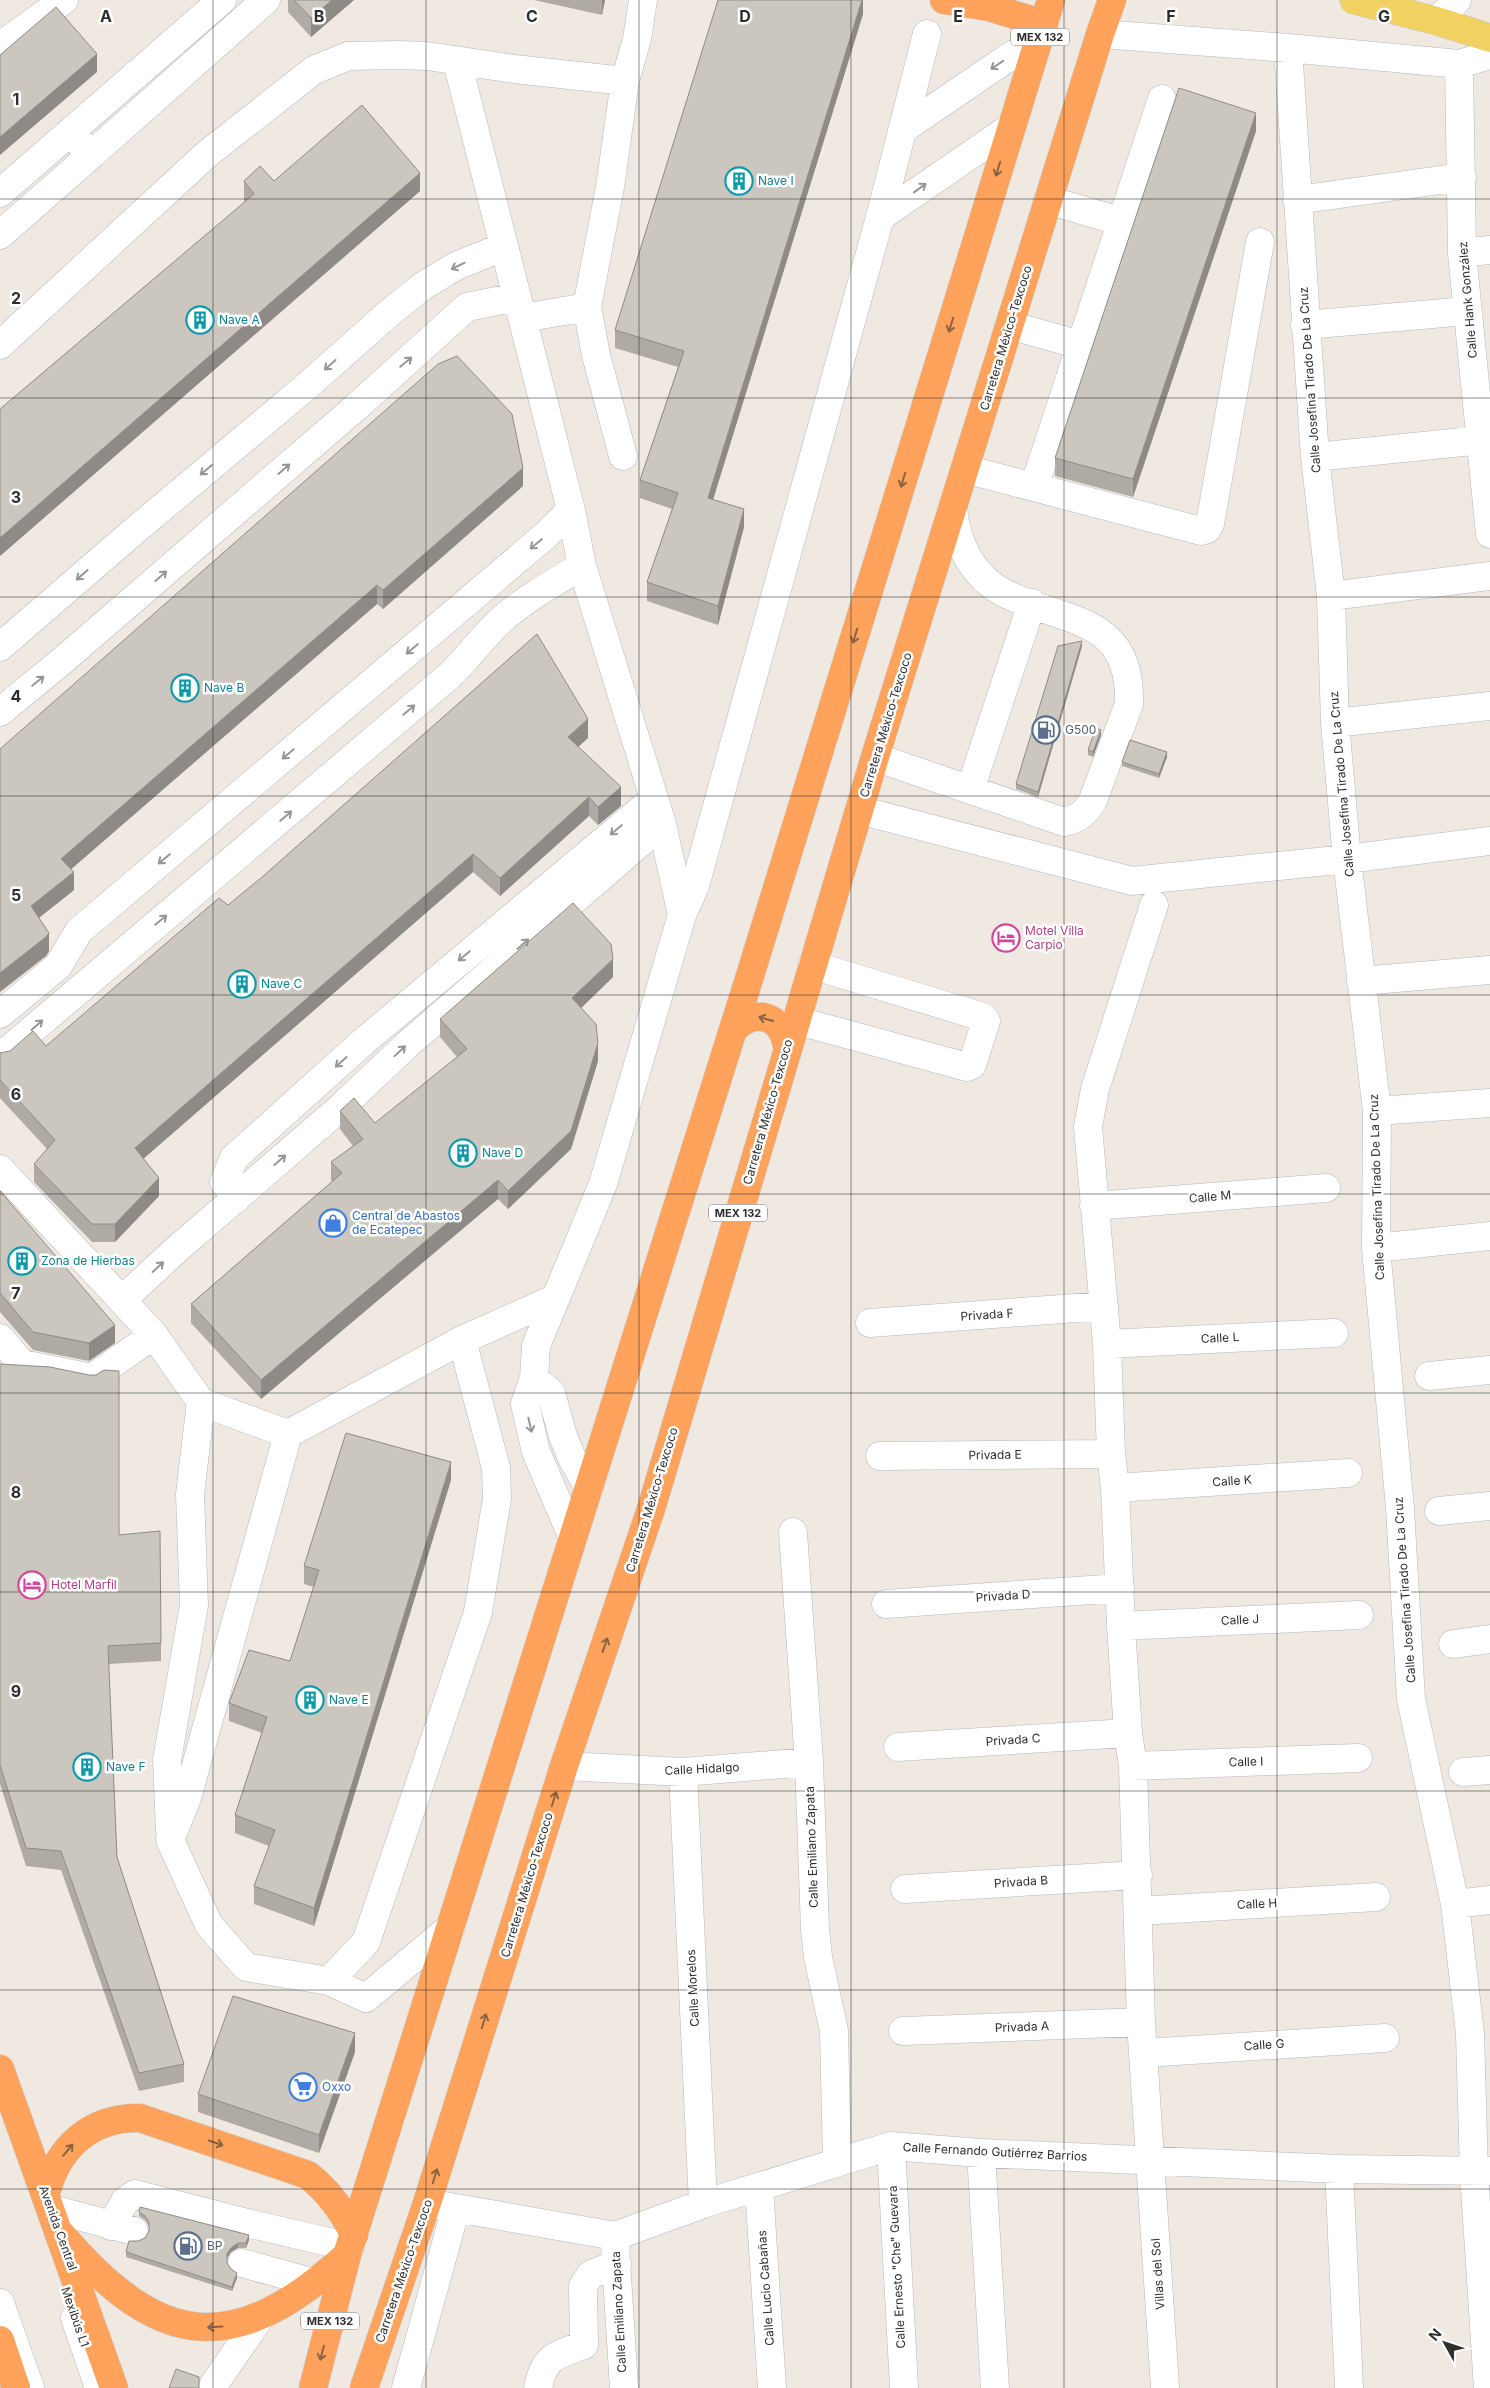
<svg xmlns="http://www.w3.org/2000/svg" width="1490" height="2388" font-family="Inter,sans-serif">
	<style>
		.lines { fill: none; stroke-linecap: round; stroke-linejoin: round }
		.minor-casing { stroke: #b4b7c1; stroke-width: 29 }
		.major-casing { stroke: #c9c9c9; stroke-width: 29 }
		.highway-casing { stroke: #c9c9c9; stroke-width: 29 }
		.minor { stroke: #fff; stroke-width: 28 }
		.major { stroke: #f2d163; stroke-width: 28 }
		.highway { stroke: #ffa35c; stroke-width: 28 }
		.wall { fill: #afaba4 }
		.shaded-wall { fill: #8e8b86 }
		.building { fill: #cbc7bf; stroke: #8e8b86 }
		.oneway { stroke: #969696 }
		.oneway2 { stroke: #8c6343 }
		.grid { fill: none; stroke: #2e2e2e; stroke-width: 1; stroke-opacity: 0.55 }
		.labels { text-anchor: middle; stroke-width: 5; stroke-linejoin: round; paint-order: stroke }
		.shield { fill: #fff; stroke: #6d6d6d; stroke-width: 1 }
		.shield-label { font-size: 11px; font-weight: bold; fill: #2e2e2e }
		.culture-label { font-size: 12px; fill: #0d838f; stroke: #fff; text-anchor: start }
		.street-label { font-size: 12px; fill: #2e2e2e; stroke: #fff }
		.service-label { font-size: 12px; fill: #4e5e75; stroke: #fff; text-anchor: start }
		.hotel-label { font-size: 12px; fill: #b23c85; stroke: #fff; text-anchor: start }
		.shop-label { font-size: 12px; fill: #366cbe; stroke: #fff; text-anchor: start }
		.grid-label { font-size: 16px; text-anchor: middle; font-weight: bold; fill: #2e2e2e; stroke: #fff; stroke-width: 5; stroke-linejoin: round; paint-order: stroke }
	</style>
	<rect width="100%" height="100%" fill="#efe9e1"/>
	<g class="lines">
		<g class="minor-casing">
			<path id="minor" d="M1437,21L1457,0
				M1100,34L1288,48L1459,64L1490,55
				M0,46L64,0
				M1288,48L1315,457L1331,596L1335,723L1347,859L1377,1111L1376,1248L1400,1508L1411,1699L1455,1904L1470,2034L1474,2172L1488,2388
				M457,61L571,510L582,566L662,824L682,915
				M1459,64L1462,253L1490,534
				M902,130L1006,59L1039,40
				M91,155L266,0
				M0,193L222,0
				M1048,200L1122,222
				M1297,200L1462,177
				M880,217L1011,127
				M0,235L91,155L78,141
				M1462,253L1490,250
				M523,318L587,307
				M1009,325L1081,345
				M1305,325L1467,311
				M0,345L207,154L314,70L348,56L398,55L427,56L514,69L625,81L637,39L643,0
				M623,456L596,355L587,307L610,187L625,81
				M1315,457L1482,440
				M965,469L1201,531L1207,529L1210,524L1260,242
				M1034,487L1162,99
				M1331,596L1490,576
				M0,647L133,532L307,386L388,314L423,286L456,266L503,247
				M0,712L62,661L354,409L467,307L517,297
				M1335,723L1490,706
				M875,757L1064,822C1078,819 1086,813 1093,800L1129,704C1132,615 1064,623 1006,594C972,577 956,543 953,507
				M970,790L1032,603
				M859,810L1132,881L1347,859L1490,841
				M1154,905L1095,1089L1088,1127L1107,1344L1111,1454L1115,1488L1121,1626L1128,1733L1133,1766L1141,2022L1165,2388
				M1361,981L1490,970
				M0,1014L58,966L79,931L546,535L571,510
				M795,1020L967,1067L972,1065L986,1021L983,1017L812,965
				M0,1057L449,676C467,659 481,639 499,622C524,599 553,583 582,566
				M1377,1111L1490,1103
				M0,1169L154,1335L201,1402L288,1434
				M236,1199L224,1182L234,1158L363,1042L654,799
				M1094,1206L1326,1188
				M1376,1248L1490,1236
				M122,1300L177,1249L340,1108L409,1043L662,824
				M870,1323L1104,1306
				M0,1338L22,1364L92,1378L154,1335
				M462,1340L496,1468L497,1499L478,1612L366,1942L329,1981L246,1967L209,1925L170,1840L187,1798L288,1434L462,1340L554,1299
				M1107,1344L1334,1333
				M1429,1376L1490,1370
				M534,1378L551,1393L563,1436L572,1458L589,1488
				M880,1456L1111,1454
				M1115,1488L1348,1473
				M1439,1511L1490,1506
				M793,1532L809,1762L815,1929L818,1957L834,2031L837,2161
				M573,1538L536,1452L525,1404L534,1378L536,1346L603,1184L682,915L695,886L880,217L927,34
				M886,1604L1120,1588
				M1121,1626L1359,1615
				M1453,1644L1490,1639
				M898,1747L1128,1733
				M564,1766L683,1772L809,1762
				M1133,1766L1358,1758
				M683,1772L703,2204
				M1463,1772L1490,1770
				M170,1830L167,1760L194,1605L190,1494L201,1402
				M905,1889L1138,1875
				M1455,1904L1490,1900
				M1138,1911L1376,1897
				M329,1981L366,1998L451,1927
				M903,2031L1141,2022
				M1144,2053L1385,2038
				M891,2146L904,2388
				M981,2153L995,2388
				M1339,2169L1349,2388
				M759,2187L772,2388
				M427,2203L615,2236L703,2204L891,2146L981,2153L1339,2169L1490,2171
				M52,2209L134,2231
				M111,2226L125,2201L135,2194L251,2224L350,2247
				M615,2245L624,2388
				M242,2263L314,2283
				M0,2303L30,2388
				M75,2318L99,2388
				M213,2386L261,2316
				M406,2388L456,2208
				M538,2388C544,2356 556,2355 584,2345L583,2286L591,2274L617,2264"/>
		</g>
		<g class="major-casing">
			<path id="major" d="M1354,0L1437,21L1490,38"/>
		</g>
		<g class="highway-casing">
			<path id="highway" d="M944,0L989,7L1044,24
				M733,1030C754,1007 782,1015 787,1046
				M0,2069L114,2388
				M46,2193C58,2147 91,2117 140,2118L308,2175C329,2192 343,2210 354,2235
				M61,2234C159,2349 234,2359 347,2255
				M0,2340L16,2388
				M313,2388L347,2255L749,979L1051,0
				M364,2388L427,2203L564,1766L651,1509L875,757L1100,34L1112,0"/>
		</g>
		<use href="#minor" class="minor"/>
		<use href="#major" class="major"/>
		<use href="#highway" class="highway"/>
	</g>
	<path class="wall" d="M288,0H354L311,37L288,12Z
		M534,0H605L602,15Z
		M863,0V14L713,499L744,527L718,625L647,601V582L672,509L640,498V480L678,367L615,348V330Z
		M1256,131L1133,497L1055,476V458Z
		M244,181H274L420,191L0,556V409L245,202L244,200Z
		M523,486L383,609L377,604L71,869L74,890L39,918L49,951L46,956L0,749Z
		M1082,646L1038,797L1016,789V784Z
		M1101,735L1093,757L1088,755V750Z
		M588,738L578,747L621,806L598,825L589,816L500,896L473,872L143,1159L159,1196L115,1242H92L34,1182V1164L47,1149L0,1098V1053L46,1046L228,905Z
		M1167,757L1159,778L1122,766V762Z
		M613,977L581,1008L598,1061L571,1149L508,1209L498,1199L261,1399L191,1323V1304L332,1182L331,1180V1162L353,1146L340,1129V1111L375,1123L457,1057L440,1037V1019Z
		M0,1191L115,1343L89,1361L33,1350L0,1312Z
		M0,1364L119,1535L161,1643V1661L108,1664L117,1857L184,2064V2082L139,2091L61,1870L26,1866L0,1784Z
		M451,1480L314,1926L254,1904V1886L269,1846L235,1833V1815L262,1733L229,1721V1703L290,1661L314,1587L304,1584V1566Z
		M355,2052L319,2153L198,2112V2094Z
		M139,2212L249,2240L246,2248H238L231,2252L227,2258V2263L237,2278L232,2291L126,2257V2252L138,2241L145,2238L149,2231V2226L145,2220L139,2216Z"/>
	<path class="shaded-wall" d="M332,0H354L311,37V18Z
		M602,0H605L602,15Z
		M862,0H863V14L708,516V498Z
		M97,54V72L0,155V137Z
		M1256,113V131L1133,497V479Z
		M420,173V191L0,556V538Z
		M523,468V486L383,609V590Z
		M744,509V527L718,625V606Z
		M377,585V604L61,878V859Z
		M1082,641V646L1038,797V792Z
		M588,719V738L568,756V737Z
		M1101,730V735L1093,757V752Z
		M1167,752V757L1159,778V774Z
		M621,787V806L598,825V807Z
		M589,797V816L500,896V878Z
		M473,854V872L135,1166V1148Z
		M74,872V890L31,924V906Z
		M49,933V951L46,956L0,992V973Z
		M613,959V977L572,1017V998Z
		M598,1043V1061L571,1149L508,1209V1191Z
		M159,1178V1196L115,1242V1224Z
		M498,1180V1199L261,1399V1380Z
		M115,1325V1343L89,1361V1343Z
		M451,1462V1480L314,1926V1908Z
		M355,2033V2052L319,2153V2135Z
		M249,2235V2240L246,2248V2243Z
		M238,2243V2248L231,2252L227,2258V2254L231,2248Z
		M237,2273V2278L232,2291V2287Z"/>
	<path class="building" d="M294,0H332L311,18Z
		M718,0H862L708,498L744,509L718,606L647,582L678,493L640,480L684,351L615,330Z
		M56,7L97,54L0,137V55Z
		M1179,88L1256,113L1133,479L1055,458Z
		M362,105L420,173L0,538V409L254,194L244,181L260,166L274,181Z
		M457,356L512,414L523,468L383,590L377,585L61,859L74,872L31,906L49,933L46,937L0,973V749L438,364Z
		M537,634L588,719L568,737L621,787L598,807L589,797L500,878L473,854L135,1148L159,1178L115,1224H92L34,1164L55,1140L0,1080V1053L10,1051L33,1031L46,1046L219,898L228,905L261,878Z
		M1082,641L1038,792L1016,784L1058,646Z
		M1096,728L1101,730L1093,752L1088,750Z
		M1130,740L1167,752L1159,774L1122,762Z
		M573,903L611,944L613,959L572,998L596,1024L598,1043L571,1131L508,1191L498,1180L261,1380L191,1304L342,1173L331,1162L363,1139L340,1111L354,1098L375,1123L467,1049L440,1019Z
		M0,1191L115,1325L89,1343L33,1332L0,1293Z
		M0,1364L50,1367L89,1375H96L104,1370L119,1371V1535L160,1531L161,1643L108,1646L117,1857L184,2064L139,2073L61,1851L26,1848L0,1765Z
		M346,1433L451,1462L314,1908L254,1886L275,1830L235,1815L267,1717L229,1703L249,1650L290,1661L319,1570L304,1566Z
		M233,1996L355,2033L319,2135L198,2094Z
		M140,2207L249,2235L246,2243H238L231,2248L227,2254V2263L231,2269L237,2273L232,2287L126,2252L129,2241H138L145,2238L149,2231V2222L145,2216L139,2212Z
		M176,2369L199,2377V2388H169Z"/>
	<defs><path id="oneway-shaft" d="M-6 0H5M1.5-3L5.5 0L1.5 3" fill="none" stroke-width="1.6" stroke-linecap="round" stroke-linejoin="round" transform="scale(1.25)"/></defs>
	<g class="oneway">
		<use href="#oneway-shaft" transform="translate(997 65) rotate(146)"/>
		<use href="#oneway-shaft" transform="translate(920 188) rotate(-36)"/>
		<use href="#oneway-shaft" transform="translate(458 266) rotate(154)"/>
		<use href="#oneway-shaft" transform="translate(406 362) rotate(-40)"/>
		<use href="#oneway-shaft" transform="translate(330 365) rotate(138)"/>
		<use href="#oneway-shaft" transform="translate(284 469) rotate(-41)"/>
		<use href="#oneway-shaft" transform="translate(206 470) rotate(140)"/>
		<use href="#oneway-shaft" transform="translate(536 544) rotate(140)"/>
		<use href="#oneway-shaft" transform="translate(82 575) rotate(139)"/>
		<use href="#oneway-shaft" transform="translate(161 576) rotate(-41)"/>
		<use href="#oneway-shaft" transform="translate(412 649) rotate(140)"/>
		<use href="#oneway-shaft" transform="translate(38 681) rotate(-39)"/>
		<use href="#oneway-shaft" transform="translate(409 710) rotate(-40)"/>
		<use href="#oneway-shaft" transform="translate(288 754) rotate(140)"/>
		<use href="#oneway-shaft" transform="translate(286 816) rotate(-40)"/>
		<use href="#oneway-shaft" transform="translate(616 830) rotate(140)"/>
		<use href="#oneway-shaft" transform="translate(164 859) rotate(140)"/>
		<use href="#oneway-shaft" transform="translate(161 920) rotate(-40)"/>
		<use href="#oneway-shaft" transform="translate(523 944) rotate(-41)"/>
		<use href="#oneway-shaft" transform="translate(464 956) rotate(140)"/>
		<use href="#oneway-shaft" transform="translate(37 1025) rotate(-41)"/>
		<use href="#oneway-shaft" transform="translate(400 1051) rotate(-43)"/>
		<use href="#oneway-shaft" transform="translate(341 1062) rotate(138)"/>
		<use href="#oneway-shaft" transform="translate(280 1160) rotate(-41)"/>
		<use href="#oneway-shaft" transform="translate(158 1267) rotate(-43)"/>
		<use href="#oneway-shaft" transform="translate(530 1425) rotate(77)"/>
	</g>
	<g class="oneway2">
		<use href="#oneway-shaft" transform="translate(998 169) rotate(107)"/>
		<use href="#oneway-shaft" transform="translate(951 325) rotate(107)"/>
		<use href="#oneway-shaft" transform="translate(903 480) rotate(107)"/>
		<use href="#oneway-shaft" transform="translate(855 636) rotate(107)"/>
		<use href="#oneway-shaft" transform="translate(766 1019) rotate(-164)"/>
		<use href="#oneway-shaft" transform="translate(605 1645) rotate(-71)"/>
		<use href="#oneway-shaft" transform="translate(554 1799) rotate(-73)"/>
		<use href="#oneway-shaft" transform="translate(484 2021) rotate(-73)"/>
		<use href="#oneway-shaft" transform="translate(216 2143) rotate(19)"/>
		<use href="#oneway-shaft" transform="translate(68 2150) rotate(-50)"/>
		<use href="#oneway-shaft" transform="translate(435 2176) rotate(-73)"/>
		<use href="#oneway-shaft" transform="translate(215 2327) rotate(177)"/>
		<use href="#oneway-shaft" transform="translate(322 2353) rotate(105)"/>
	</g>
	<path class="grid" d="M213,0V2388M426,0V2388M639,0V2388M851,0V2388M1064,0V2388M1277,0V2388M0,199H1490M0,398H1490M0,597H1490M0,796H1490M0,995H1490M0,1194H1490M0,1393H1490M0,1592H1490M0,1791H1490M0,1990H1490M0,2189H1490"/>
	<defs>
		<g id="building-ring" transform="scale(1.4375)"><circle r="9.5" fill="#fff" stroke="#0f9aa8" stroke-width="1.5"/><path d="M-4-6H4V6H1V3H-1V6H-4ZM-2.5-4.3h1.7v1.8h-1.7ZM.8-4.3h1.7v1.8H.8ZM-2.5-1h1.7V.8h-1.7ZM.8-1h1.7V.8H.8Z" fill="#0f9aa8"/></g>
		<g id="fuel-ring" transform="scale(1.4375)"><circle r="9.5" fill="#fff" stroke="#5c6f8a" stroke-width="1.5"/><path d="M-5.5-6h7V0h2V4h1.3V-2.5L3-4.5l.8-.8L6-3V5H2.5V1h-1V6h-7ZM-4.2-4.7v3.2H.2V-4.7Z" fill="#5c6f8a"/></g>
		<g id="hotel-ring" transform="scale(1.4375)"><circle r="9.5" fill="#fff" stroke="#d1479c" stroke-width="1.5"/><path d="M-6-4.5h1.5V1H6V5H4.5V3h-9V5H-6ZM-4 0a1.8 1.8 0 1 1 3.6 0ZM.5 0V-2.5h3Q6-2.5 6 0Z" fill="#d1479c"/></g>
		<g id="shop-ring" transform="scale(1.4375)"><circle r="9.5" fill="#fff" stroke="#3f7fe0" stroke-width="1.5"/><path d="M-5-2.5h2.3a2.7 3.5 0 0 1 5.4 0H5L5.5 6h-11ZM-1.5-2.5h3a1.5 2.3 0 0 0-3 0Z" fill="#3f7fe0"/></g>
		<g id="supermarket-ring" transform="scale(1.4375)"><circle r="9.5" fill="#fff" stroke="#3f7fe0" stroke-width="1.5"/><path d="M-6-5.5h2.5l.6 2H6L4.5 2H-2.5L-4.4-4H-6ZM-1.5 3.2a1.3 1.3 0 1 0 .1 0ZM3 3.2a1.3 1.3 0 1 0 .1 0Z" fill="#3f7fe0"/></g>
	</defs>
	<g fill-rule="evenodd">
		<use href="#building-ring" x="739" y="181"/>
		<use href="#building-ring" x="200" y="320"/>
		<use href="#building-ring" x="185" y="688"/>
		<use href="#fuel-ring" x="1046" y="730"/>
		<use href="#hotel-ring" x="1006" y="938"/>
		<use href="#building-ring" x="242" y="984"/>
		<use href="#building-ring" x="463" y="1153"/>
		<use href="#shop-ring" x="333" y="1223"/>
		<use href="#building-ring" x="22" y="1261"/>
		<use href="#hotel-ring" x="32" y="1585"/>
		<use href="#building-ring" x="310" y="1700"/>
		<use href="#building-ring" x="87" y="1767"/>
		<use href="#supermarket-ring" x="303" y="2087"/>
		<use href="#fuel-ring" x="188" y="2246"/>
	</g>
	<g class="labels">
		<g class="shield">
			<rect x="1011" y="28.5" width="58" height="17" rx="4"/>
			<rect x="709" y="1204.5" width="58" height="17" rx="4"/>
			<rect x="301" y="2312.5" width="58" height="17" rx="4"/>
		</g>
		<g class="shield-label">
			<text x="1040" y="41">MEX 132</text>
			<text x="738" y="1217">MEX 132</text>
			<text x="330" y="2325">MEX 132</text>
		</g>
		<g class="culture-label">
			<text x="758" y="185">Nave I</text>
			<text x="219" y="324">Nave A</text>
			<text x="204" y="692">Nave B</text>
			<text x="261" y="988">Nave C</text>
			<text x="482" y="1157">Nave D</text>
			<text x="41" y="1265">Zona de Hierbas</text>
			<text x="329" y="1704">Nave E</text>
			<text x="106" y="1771">Nave F</text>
		</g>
		<g class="street-label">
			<text transform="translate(1468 300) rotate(-95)" y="4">Calle Hank González</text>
			<text transform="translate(1006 338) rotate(-73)" y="4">Carretera México-Texcoco</text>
			<text transform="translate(1310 380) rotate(-94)" y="4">Calle Josefina Tirado De La Cruz</text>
			<text transform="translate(886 725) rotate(-73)" y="4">Carretera México-Texcoco</text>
			<text transform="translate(1342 784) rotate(-95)" y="4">Calle Josefina Tirado De La Cruz</text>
			<text transform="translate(768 1112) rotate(-74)" y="4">Carretera México-Texcoco</text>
			<text transform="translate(1377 1187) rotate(-92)" y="4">Calle Josefina Tirado De La Cruz</text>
			<text transform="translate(1210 1197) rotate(-5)" y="4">Calle M</text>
			<text transform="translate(987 1315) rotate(-4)" y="4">Privada F</text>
			<text transform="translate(1220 1338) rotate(-3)" y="4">Calle L</text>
			<text transform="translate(995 1455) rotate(-1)" y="4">Privada E</text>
			<text transform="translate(1232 1481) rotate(-4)" y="4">Calle K</text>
			<text transform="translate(652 1500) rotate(-73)" y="4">Carretera México-Texcoco</text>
			<text transform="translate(1405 1590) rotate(-94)" y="4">Calle Josefina Tirado De La Cruz</text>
			<text transform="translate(1003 1596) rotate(-4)" y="4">Privada D</text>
			<text transform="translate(1240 1620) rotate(-3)" y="4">Calle J</text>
			<text transform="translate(1013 1740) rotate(-4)" y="4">Privada C</text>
			<text transform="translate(1246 1762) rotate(-2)" y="4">Calle I</text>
			<text transform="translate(702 1769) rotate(-3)" y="4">Calle Hidalgo</text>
			<text transform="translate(812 1847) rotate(-92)" y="4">Calle Emiliano Zapata</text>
			<text transform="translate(1021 1882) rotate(-4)" y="4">Privada B</text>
			<text transform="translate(527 1885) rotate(-73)" y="4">Carretera México-Texcoco</text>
			<text transform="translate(1257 1904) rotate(-3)" y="4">Calle H</text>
			<text transform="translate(693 1988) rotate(-93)" y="4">Calle Morelos</text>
			<text transform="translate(1022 2027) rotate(-2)" y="4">Privada A</text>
			<text transform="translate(1264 2045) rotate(-4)" y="4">Calle G</text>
			<text transform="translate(995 2152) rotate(3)" y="4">Calle Fernando Gutiérrez Barrios</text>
			<text transform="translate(58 2228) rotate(70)" y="4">Avenida Central</text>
			<text transform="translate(897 2267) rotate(-93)" y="4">Calle Ernesto "Che" Guevara</text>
			<text transform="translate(404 2271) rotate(-71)" y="4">Carretera México-Texcoco</text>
			<text transform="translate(1158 2274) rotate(-94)" y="4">Villas del Sol</text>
			<text transform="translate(766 2288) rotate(-94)" y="4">Calle Lucio Cabañas</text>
			<text transform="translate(619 2312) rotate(-93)" y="4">Calle Emiliano Zapata</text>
			<text transform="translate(75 2317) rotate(71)" y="4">Mexibús L1</text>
		</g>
		<g class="service-label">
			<text x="1065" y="734">G500</text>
			<text x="207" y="2250">BP</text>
		</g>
		<g class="hotel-label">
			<text x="1025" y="935">Motel Villa<tspan x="1025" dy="14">Carpio</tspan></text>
			<text x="51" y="1589">Hotel Marfil</text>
		</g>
		<g class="shop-label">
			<text x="352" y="1220">Central de Abastos<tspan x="352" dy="14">de Ecatepec</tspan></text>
			<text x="322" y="2091">Oxxo</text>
		</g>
	</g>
	<g class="grid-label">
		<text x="106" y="22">A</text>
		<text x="319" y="22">B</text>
		<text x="532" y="22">C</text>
		<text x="745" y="22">D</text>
		<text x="958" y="22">E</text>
		<text x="1171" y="22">F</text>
		<text x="1384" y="22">G</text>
		<text x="16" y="105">1</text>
		<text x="16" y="304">2</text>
		<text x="16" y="503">3</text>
		<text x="16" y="702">4</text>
		<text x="16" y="901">5</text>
		<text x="16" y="1100">6</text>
		<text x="16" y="1299">7</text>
		<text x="16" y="1498">8</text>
		<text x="16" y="1697">9</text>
	</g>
	<g transform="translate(1445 2343) rotate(310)" stroke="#ffffff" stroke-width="4" paint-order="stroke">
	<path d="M0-4L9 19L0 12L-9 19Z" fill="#2e2e2e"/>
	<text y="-8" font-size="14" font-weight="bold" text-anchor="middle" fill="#2e2e2e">N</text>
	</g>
</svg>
